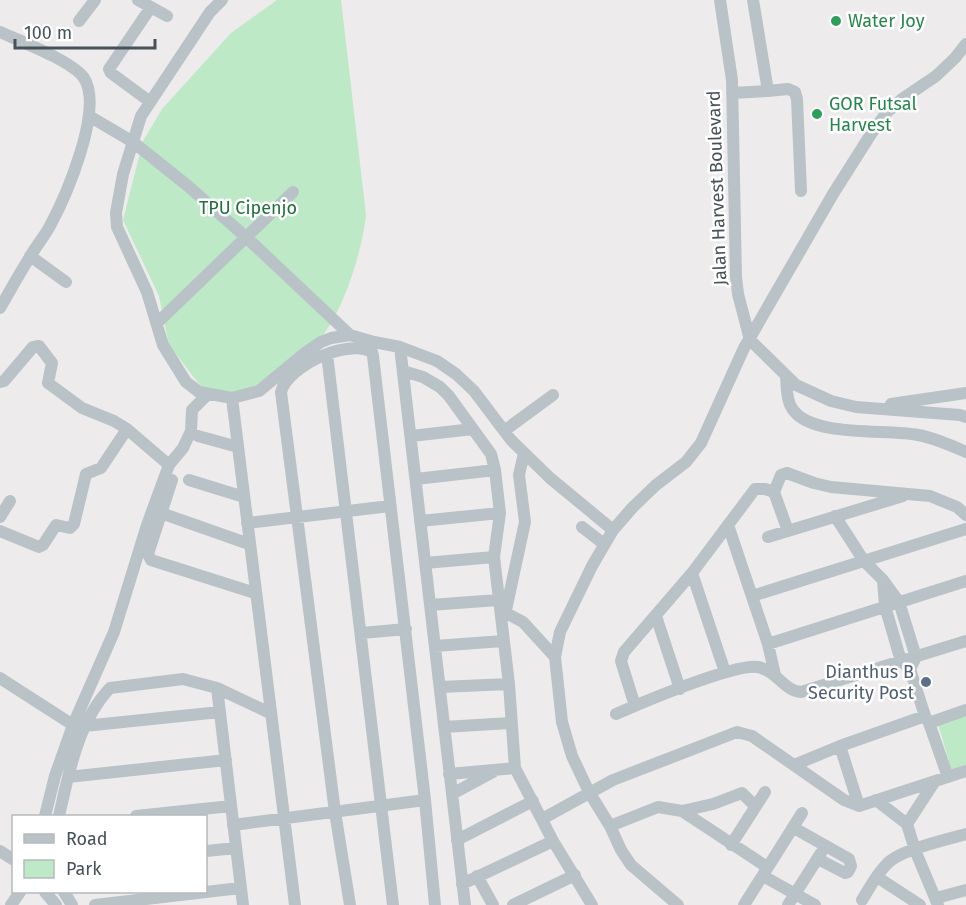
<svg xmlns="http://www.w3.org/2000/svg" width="966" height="905" font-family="'Fira Sans',sans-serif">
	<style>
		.green { fill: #bde9c6 }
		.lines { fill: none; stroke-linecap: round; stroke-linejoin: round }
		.minor { stroke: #b8c2c7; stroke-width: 12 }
		.leisure-dot { fill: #2e9e5b; stroke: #fff; stroke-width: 2 }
		.service-dot { fill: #5c6f8a; stroke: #fff; stroke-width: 2 }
		.labels { text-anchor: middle; stroke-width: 5; stroke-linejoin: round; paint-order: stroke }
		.leisure-label { font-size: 18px; fill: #27864d; stroke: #fff; text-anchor: start }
		.street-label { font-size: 18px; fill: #465257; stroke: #fff }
		.park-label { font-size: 18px; fill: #1f703a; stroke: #fff }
		.service-label { font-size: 18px; fill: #4e5e75; stroke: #fff; text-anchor: end }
	</style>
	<rect width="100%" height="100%" fill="#eeebec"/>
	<path class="green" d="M277,0H341L366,215C362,251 345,306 323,335C311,350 272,379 253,387C240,392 223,394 209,397L169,345L159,296L123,220L143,141L162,109L231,33Z
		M966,716V767L952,771L938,724Z"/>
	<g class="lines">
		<path class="minor" d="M138,0L167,16
			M222,0L210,12L141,116L123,174L116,213L117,227L147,292L163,345L186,382L199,392L232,398L259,391L305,353L321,342L331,338L350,335L374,342L400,347L437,361L456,374L474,391L511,440L550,478L613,530
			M720,0L732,80L736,277L738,294L750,340L796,385L831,401L856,407L960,415L966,417
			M79,21L95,0
			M0,32C20,41 72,61 84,78C104,109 66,196 50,226C44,237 36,246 30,257C19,274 10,291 0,308
			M768,91L788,89L795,92L797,99L801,191
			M732,93L768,91L753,0
			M149,101L111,73L109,69L151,7
			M89,116L133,142L188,186L247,238L350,335
			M30,256L66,282
			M157,323L293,192
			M400,347L465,905
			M327,354L393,905
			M403,371L423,377L440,387L449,396L491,454L495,470L500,513L494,557L509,684L515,768L553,841L592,905
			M786,376C787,387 786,402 794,411C814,437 887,429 918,435C935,438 950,445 966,452
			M0,382L4,381L33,347L39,346L52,363L48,383L82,408L114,421L127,429L169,465
			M232,398L295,905
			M891,404L966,393
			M504,431L553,395
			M198,436L238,447
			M411,436L473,429
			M524,453L519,475L525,522L506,610L508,614L523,622L555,657
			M416,479L495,470
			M172,480L148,554L151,560L255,593
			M189,480L244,497
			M774,492L788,531
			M161,513L249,544
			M835,516L864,561L883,580
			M0,517L10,501
			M420,521L500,513
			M247,523L390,506
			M728,525L768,644L775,675
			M582,527L604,544
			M0,531L39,547L43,545L56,525L70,528L74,524L86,474L101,468L127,429
			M768,537L903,496
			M425,563L494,557
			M692,573L725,672
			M752,596L966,529
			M430,605L498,600
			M656,616L680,689
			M362,633L406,629
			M768,644L966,581
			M435,646L503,641
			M910,669L916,657L899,602L883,580L885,606L901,661L910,669L925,716
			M0,678L73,725
			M440,687L509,684
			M217,688L243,905
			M635,706L621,661L624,652L692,573L755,489H765L774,492L781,475L787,473L814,483L831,487L930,496L957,507L966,515
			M616,714C641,703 735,663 758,667C776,670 784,691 801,692L966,641
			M929,723L948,777
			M84,726L220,712
			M444,727L511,723
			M840,746L859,806
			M794,765L840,746L925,716L929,723L966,710
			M449,774L515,768
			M68,777L226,760
			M452,794L493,772
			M876,800L907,824L935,781
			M682,811L713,804L742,793L755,806
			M45,816L55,776L73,725L114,632L147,525L169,465L183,448L191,431L192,410L208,394
			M59,816C69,772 78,722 110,688L183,679L217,688L270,713
			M136,816L231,806
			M542,819L613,780L737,732L752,736L844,800L859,806L966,771
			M907,824L915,850L938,905
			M233,825L425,800
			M610,826L658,807L682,811L767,867
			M794,828L849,859L851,866L848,872L845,873L818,859
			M457,840L533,801
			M731,845L765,792
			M0,851L14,860
			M206,851L236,848
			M477,876L493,905
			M763,876L815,905
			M877,877L920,905
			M462,884L553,841
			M45,892L56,905
			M64,892L72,905
			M936,898L966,890
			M862,900C869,889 876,875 886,865C898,850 946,840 966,834
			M11,905L20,892
			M95,905L240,888
			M350,905L335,812L281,392C288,366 347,338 372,352L373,356L425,800L435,905
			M513,905L575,875
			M678,905L631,865L621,850L610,826L589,792L572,756L562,722L555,657L560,632L592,566L613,530L633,507L656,485L686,462L701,443L744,348L833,194L871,134L887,112L902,99L936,76L955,58L966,44
			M744,905L802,813
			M788,905L821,853"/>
	</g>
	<g class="leisure-dot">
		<circle cx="836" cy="21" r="6"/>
		<circle cx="817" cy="114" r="6"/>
	</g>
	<circle class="service-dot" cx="926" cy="682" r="6"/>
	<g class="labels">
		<g class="leisure-label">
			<text x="848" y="27">Water Joy</text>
			<text x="829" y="110">GOR Futsal<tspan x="829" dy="21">Harvest</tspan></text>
		</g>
		<g class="street-label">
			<text transform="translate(717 188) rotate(-92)" y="6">Jalan Harvest Boulevard</text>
		</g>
		<g class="park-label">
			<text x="248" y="214">TPU Cipenjo</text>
		</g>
		<g class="service-label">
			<text x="914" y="678">Dianthus B<tspan x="914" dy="21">Security Post</tspan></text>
		</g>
	</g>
	<rect x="12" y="815" width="195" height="78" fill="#ffffff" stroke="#b5babc" stroke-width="1.5"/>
	<rect x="24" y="834" width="30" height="9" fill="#b8c2c7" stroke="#b5babc" stroke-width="1.5"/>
	<text x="66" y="845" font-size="18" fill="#465257">Road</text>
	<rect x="24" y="860" width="30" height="18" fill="#bde9c6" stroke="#b5babc" stroke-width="1.5"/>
	<text x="66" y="875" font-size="18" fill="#465257">Park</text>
	<path d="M15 39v9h140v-9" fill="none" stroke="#465257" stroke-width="3"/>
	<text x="24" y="39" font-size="18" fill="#465257" stroke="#ffffff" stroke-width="4.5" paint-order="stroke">100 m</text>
</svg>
